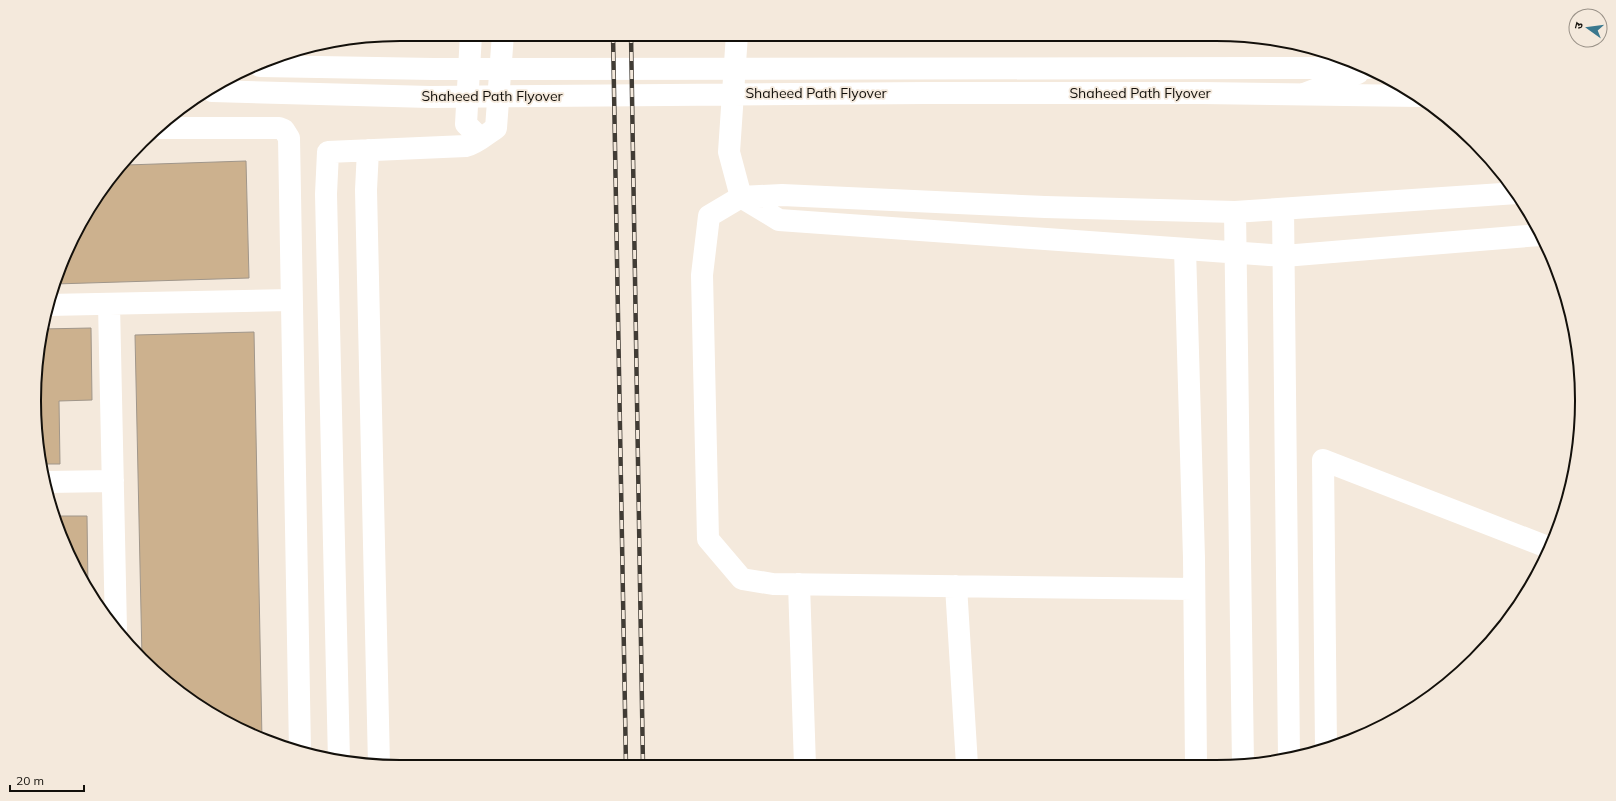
<svg xmlns="http://www.w3.org/2000/svg" width="1616" height="801" font-family="Mulish,'Noto Sans Devanagari',sans-serif">
	<style>
		.building { fill: #ccb18e; stroke: #a0968a }
		.lines { fill: none; stroke-linecap: round; stroke-linejoin: round }
		.street { stroke: #fff; stroke-width: 22 }
		.secondary { stroke: #fff; stroke-width: 22 }
		.highway { stroke: #fff; stroke-width: 22 }
		.rail-casing { stroke: #413c35; stroke-width: 4.5 }
		.rail { stroke: #f4e9dc; stroke-width: 3; stroke-dasharray: 9; stroke-linecap: butt }
		.labels { text-anchor: middle; stroke-width: 3.5; stroke-linejoin: round; paint-order: stroke }
		.street-label { font-size: 14px; fill: #13100b; stroke: #f4e9dc }
		.rim { fill: none; stroke: #13100b; stroke-width: 2 }
	</style>
	<rect width="100%" height="100%" fill="#f4e9dc"/>
	<path class="building" d="M246,161L249,278L55,284L62,260L96,197L126,165Z
		M91,328L92,400L59,401L60,464H42L37,449L41,329Z
		M254,332L262,740L159,676L142,658L135,335Z
		M58,516H87L88,589L72,563Z"/>
	<g class="lines">
		<path class="street" d="M471,34L466,124L480,138
			M160,128H279L284,130L289,138L300,751
			M368,150L366,190L379,765
			M741,197L709,216L702,275L708,539L742,579L773,584L1194,589
			M1185,249L1194,558L1196,764
			M109,304L116,630
			M48,305L291,300
			M47,482L113,481
			M799,584L805,766
			M956,586L967,765
			M1326,747L1323,460L1550,548
			M339,761L326,194L328,152L466,146C476,144 487,134 496,128L503,34"/>
		<path class="secondary" d="M737,34L729,152L741,197L779,220L1284,256L1540,235
			M212,91L430,97L926,93H1202L1420,96
			M741,197L782,195L1045,207L1235,212L1517,193
			M1283,209L1289,757
			M1235,212L1243,764"/>
		<path class="highway" d="M260,66L434,69L1368,68
			M1304,94L1358,73"/>
		<g class="rail-casing">
			<path id="rail" d="M613,34L626,766
				M631,34L643,766"/>
		</g>
		<use href="#rail" class="rail"/>
	</g>
	<g class="labels">
		<g class="street-label">
			<text x="816" y="98">Shaheed Path Flyover</text>
			<text x="1140" y="98">Shaheed Path Flyover</text>
			<text x="492" y="101">Shaheed Path Flyover</text>
		</g>
	</g>
	<path d="M0 0H1616V801H0ZM400 41H1216A359 359 0 0 1 1575 400V401A359 359 0 0 1 1216 760H400A359 359 0 0 1 41 401V400A359 359 0 0 1 400 41Z" fill="#f4e9dc" fill-rule="evenodd"/>
	<path class="rim" d="M400 41H1216A359 359 0 0 1 1575 400V401A359 359 0 0 1 1216 760H400A359 359 0 0 1 41 401V400A359 359 0 0 1 400 41Z"/>
	<g transform="translate(1588 28) rotate(284)"><circle r="19" fill="#f4e9dc" stroke="#9a9288"/>
	<path d="M0-3L7 15L0 10L-7 15Z" fill="#3a788e"/>
	<text y="-6" font-size="11" font-weight="bold" text-anchor="middle" fill="#13100b">उ</text>
	</g>
	<path d="M10 785v6h74v-6" fill="none" stroke="#13100b" stroke-width="2"/>
	<text x="16" y="785" font-size="12" fill="#13100b" stroke="#f4e9dc" stroke-width="3" paint-order="stroke">20 m</text>
</svg>
